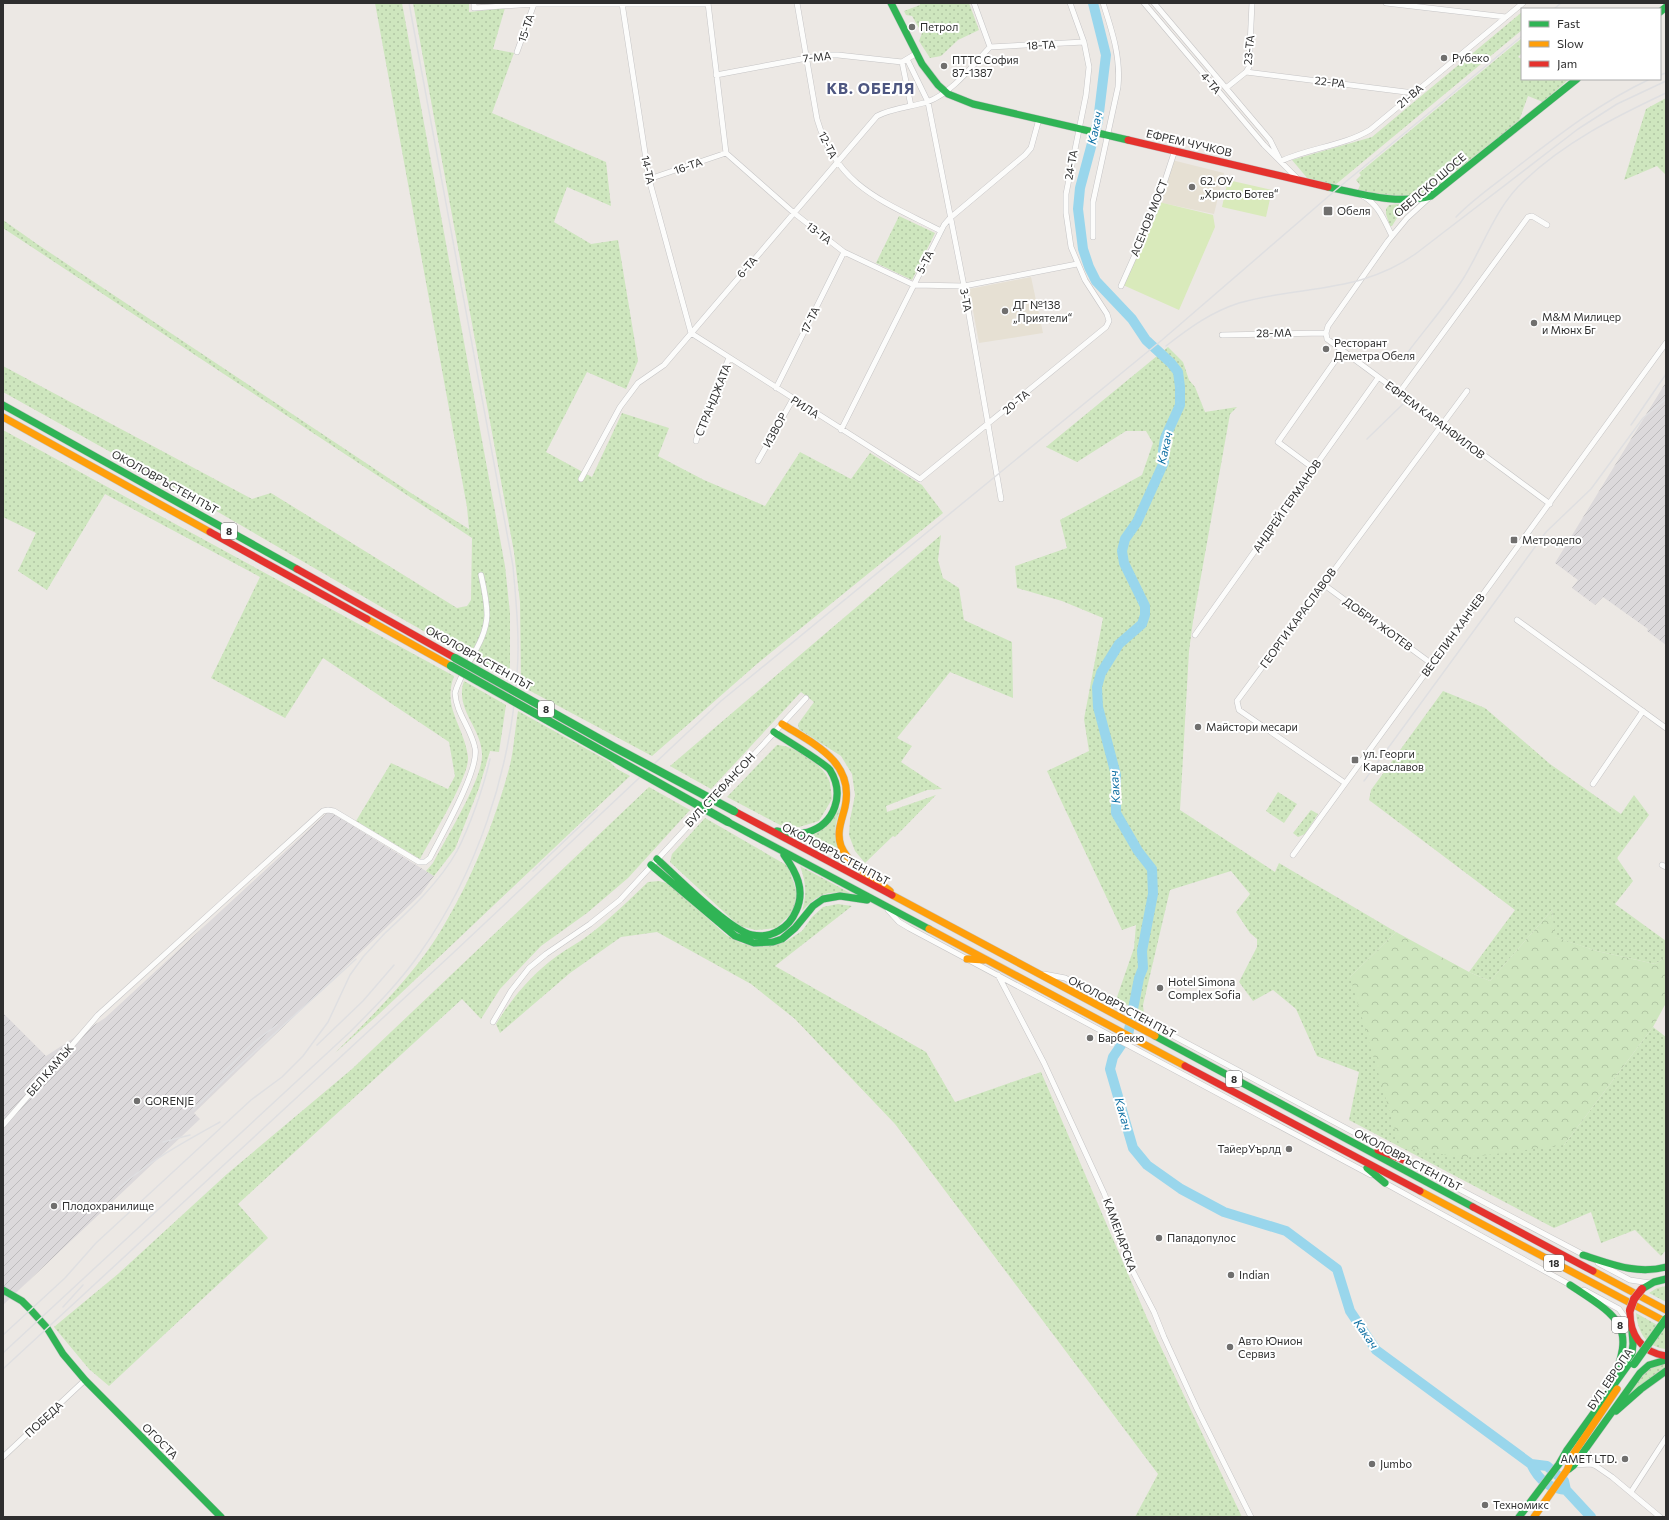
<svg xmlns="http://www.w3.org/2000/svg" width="1669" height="1520" font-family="Commissioner,sans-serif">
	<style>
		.industrial { fill: url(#industrial-furrows) }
		.education { fill: #e6e0d3 }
		.green { fill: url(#green-dots) }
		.forest { fill: url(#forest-crowns) }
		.pitch { fill: #d9eabb }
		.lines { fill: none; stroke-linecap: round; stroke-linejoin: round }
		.river { stroke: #99d6ec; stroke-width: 10 }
		.street-casing { stroke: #c5c4c5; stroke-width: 6 }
		.fast-casing { stroke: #c5c4c5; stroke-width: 8 }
		.slow-casing { stroke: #c5c4c5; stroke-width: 8 }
		.jam-casing { stroke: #c5c4c5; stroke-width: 8 }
		.street { stroke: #fcfcfb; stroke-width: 5 }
		.fast { stroke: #30b455; stroke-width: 7 }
		.slow { stroke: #ff9f0a; stroke-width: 7 }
		.jam { stroke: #e5322d; stroke-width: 7 }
		.rail { stroke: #dfdfe1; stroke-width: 1.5 }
		.fast-bridge-casing { stroke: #c6c5c4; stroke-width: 9; stroke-linecap: butt }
		.jam-bridge-casing { stroke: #c6c5c4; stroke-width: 9; stroke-linecap: butt }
		.fast-bridge { stroke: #30b455; stroke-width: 8 }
		.jam-bridge { stroke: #e5322d; stroke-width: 8 }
		.poi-dot { fill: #706f6e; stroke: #fff; stroke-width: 1.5 }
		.labels { text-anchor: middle; stroke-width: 4; stroke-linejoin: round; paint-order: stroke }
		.shield { fill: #fff; stroke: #6d6d6d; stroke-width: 1 }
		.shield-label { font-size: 10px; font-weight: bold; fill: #2e2e2e }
		.poi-label { font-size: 11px; fill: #2e2e2e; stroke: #fff; text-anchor: start }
		.street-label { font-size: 11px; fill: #2e2e2e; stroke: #fff }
		.water-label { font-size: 12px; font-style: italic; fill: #0d6fa3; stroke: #fff }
		.district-label { font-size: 15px; font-weight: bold; letter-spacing: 1px; fill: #4d5680; stroke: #fff }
	</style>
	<defs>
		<pattern id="industrial-furrows" width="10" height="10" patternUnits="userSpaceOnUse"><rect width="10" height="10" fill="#dcd9db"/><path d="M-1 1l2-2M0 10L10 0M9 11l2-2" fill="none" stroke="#bdbbbc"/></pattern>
		<pattern id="green-dots" width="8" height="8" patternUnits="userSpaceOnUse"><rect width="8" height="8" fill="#cee6be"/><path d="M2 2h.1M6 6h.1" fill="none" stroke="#b1c6a4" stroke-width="1.8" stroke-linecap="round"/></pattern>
		<pattern id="forest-crowns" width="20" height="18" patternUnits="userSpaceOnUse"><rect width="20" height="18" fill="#cee6be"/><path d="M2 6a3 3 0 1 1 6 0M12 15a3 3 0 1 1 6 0" fill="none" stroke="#b1c6a4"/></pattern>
	</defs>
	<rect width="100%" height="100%" fill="#ece8e4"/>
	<path class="industrial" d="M1666,382V645L1647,631L1648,629L1603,597L1595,605L1587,599L1572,588L1578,580L1555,563Z
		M327,813H332L434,876L421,894L194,1113L200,1119L3,1305V1013L46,1056L105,1018Z"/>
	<path class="education" d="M1172,160L1224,173L1214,214L1158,202Z
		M1031,277L1043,333L979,343L969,289Z"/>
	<path class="green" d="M375,3H402L505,566L510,613V680L383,608L218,512L3,392V366L252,499L271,493L457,608L467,606L471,600L472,538L3,228V220L37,244L411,493L469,529L467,507Z
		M413,3H469V12L505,8L493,49L514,53L492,113L606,162L611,206L567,187L554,222L591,244L618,240L638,361L626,389L587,372L546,452L592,477L622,413L669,428L658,456L704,480L765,506L800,452L851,479L870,453L922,485L943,513L758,663L652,756L521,686L520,602L514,552Z
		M920,3H969L979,30L958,40L941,56L930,58L919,41L922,33L912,16L906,15L904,11L920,5Z
		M1522,12V30L1335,185L1308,179L1292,160L1372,137Z
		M1522,38V53L1518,57L1522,59V79H1569L1543,102L1528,96L1519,121L1428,193C1406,200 1380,196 1358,190L1360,185L1356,180L1361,175L1359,173Z
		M1666,98V175L1657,166L1624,180L1646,109Z
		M1408,203L1411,206L1397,218L1392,226H1390L1386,214V209L1389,205Z
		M899,216L935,233L912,280L876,263Z
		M1168,347L1183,362L1189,380L1195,387L1205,412L1237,407L1230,414L1193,621L1189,651L1180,810L1275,872L1279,863L1396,932L1350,977L1564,1145L1653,1027L1666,1037V1250L1661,1256L1635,1230L1601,1243L1591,1212L1554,1228L1349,1120L1359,1072L1317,1056L1296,1009L1273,990L1253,1001L1239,982L1257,947V939L1250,933L1236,912L1250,894L1231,871L1170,890L1143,1005L1144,1014L1120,1001L1117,997L1134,948L1136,925L1122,930L1047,771L1089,751L1084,719L1103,618L1062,601L1017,588L1015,566L1067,548L1060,520L1142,475L1153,443L1146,431H1126L1077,462L1046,447Z
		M3,430L454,676C442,708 464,726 468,757C470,776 430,840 420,859L356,821L391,763L448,789L455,776L449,742L323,658L285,718L211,678L260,577L105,494L47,590L18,571L36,533L3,517Z
		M941,535L938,560L943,578L959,588L964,620L1012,642L1013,698L950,672L897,738L912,746L901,762L942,789L927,790L886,806L887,812L936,795L895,837L893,836L865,863L855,851L849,835L850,820L855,795L852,774L841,756L799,729L798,724L814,702L801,692L711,789L670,766Z
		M464,681L506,705L499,752L490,751L479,788L455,849L434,876L426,871L433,863C445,840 482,780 482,756C483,729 454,709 464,681Z
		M1443,691L1485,708L1550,764L1621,814L1634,795L1649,815L1617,858L1633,881L1615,904L1666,941V957L1655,964L1597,951L1554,937L1552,910L1490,981L1469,972L1515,910L1369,800L1371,790Z
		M518,711L610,762L617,769L630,776L379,1014L335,1053C371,1017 413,976 440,932C471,881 495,822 510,765C514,748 515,729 518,711Z
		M777,745C793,745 821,763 828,778C831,784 831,792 832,799L819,821L799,827L782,826L727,797Z
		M649,787L690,810L628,878L587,913L541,946L500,989L481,1019L462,999L238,1204L268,1238L109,1386L89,1369L54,1327L118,1274L227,1174L352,1069Z
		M1278,792L1297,804L1284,823L1266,811Z
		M842,804C832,831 832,841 851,864L802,839C822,833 832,821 842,804Z
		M1311,810L1318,814L1305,834L1298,837L1293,833Z
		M705,818L788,866L797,893L794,911L776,928L756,930L739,926L670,862L672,854Z
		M800,866L852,894C829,890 818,893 802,911C807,894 806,882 800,866Z
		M659,881L670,884L726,935L743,944L785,942L802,931L812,917L823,907L838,904L852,906L775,966L926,1052L955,1102L1041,1072L1147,1318L1242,1517H1135L1158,1474L895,1124L795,1019L751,984L657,932L621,937L570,973L500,1033L496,1024C512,998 532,974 557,956C568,948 580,942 590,934C611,918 629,900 648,882Z
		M1666,1286V1302L1649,1293L1657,1288Z
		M1636,1313L1666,1330V1349C1646,1347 1638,1332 1636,1313Z
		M1666,1363V1367L1624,1399L1647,1369Z"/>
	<path class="forest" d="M1552,910L1555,937L1597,951L1655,964L1666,957V1003L1653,1027L1564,1145L1464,1158L1400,1147L1350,977L1396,932L1469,972L1490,981Z"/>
	<path class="pitch" d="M1228,180L1272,190L1266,217L1222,207Z
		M1159,202L1213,215L1215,227L1179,310L1123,285Z"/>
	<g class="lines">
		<path class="river" d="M1093,3L1106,55L1098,121L1080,188L1078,209L1083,249L1089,267L1096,281L1132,319L1146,340L1171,363L1178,372L1180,387V405L1165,438L1163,451L1164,462L1137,522L1125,539L1122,551L1124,563L1145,606V615L1142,624L1119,644L1101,673L1097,687L1098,707L1116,775V813L1138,851L1152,869L1153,894L1142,951L1143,968L1139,978L1128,1035L1113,1057L1110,1069L1133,1148L1147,1165L1181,1189L1224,1212L1286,1231L1337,1269L1350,1311L1376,1350L1531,1464C1538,1479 1549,1489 1566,1490
			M1531,1464L1547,1466L1564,1481L1566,1490L1591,1517"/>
		<g class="street-casing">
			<path id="street" d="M474,3V8L534,4H708
				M622,3L649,179L691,333
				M708,3L726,153L794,213L844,252L914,285L964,286L1077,264
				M797,3L817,119C837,187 883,201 941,231
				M974,3L990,47
				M1144,3L1264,145L1299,180
				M1154,3L1270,140L1279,158
				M1386,3L1506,17
				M517,52L534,4
				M907,59L928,102L964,286L1001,499
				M902,62L911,106
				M1246,72L1414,93
				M716,75L823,55H838L902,62L917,53
				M1226,88L1246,72L1249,67L1252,3
				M1281,161C1309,148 1343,146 1370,130L1523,3
				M649,179L726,153
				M1363,196C1379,205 1384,220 1392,236
				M1430,197L1407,218L1388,241L1328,326L1326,333L1327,339L1550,504
				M1093,237V202L1118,87C1121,57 1112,31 1103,3
				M1121,286L1156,208L1175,150
				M691,333L920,479L1106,327L1109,321L1107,314L1085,280L1071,247L1066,213V194L1086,95L1089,67L1084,42L1070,3
				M1222,335L1326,333
				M776,388L844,252
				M1399,393L1528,217L1532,216L1547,225
				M841,430L944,225L950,218L1025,155L1031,148L1039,119
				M696,441L700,427L729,358
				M758,461L793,399
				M1313,468L1278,442L1342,351
				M581,479L620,407L638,383L664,365L877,116C892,108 911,107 927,102C952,93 972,66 990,47L1084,42
				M1323,584L1432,664
				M1517,620L1666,728
				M1195,635L1378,378
				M1345,783L1239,710L1237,701L1467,391
				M1593,784L1643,711
				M1293,855L1666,343
				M1662,865L1666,867
				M888,910L899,922L909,928L1371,1175
				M1044,974L1065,978L1383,1148
				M998,975L1044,1063L1104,1193L1127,1250L1128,1262L1154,1312L1164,1337L1197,1409L1251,1517
				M493,1022L511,991L529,968L546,954L590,924L620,900L806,698
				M3,1125L98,1015L323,811L328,810L334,811L419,862H425L430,858C441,836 480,769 475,748C471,728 456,713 455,693C462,666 486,644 487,615C487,602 484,588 481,575
				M1404,1160L1586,1256
				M1383,1182L1572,1286
				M1598,1263L1630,1280L1650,1283
				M1584,1290L1619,1309L1629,1323
				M1586,1448L1591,1464
				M3,1457L85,1380
				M1574,1465L1591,1464L1596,1466L1612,1477L1660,1517
				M1631,1492L1666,1438"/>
		</g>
		<g class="fast-casing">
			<path id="fast" d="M891,3L922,64L938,85L948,94L973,104L1128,140
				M1660,12L1666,7
				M1328,187C1361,194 1398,205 1431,196L1577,79
				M3,405L297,569
				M774,732C784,739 825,763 830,770C845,794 835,824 808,832C797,835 787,833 777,831
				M728,822L929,929
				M657,859C677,877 729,930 752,935C771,939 789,928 796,911C806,890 796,872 784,855
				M651,865L735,936L754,943L773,942L782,939L795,928L813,906L823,899L840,896L867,900
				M1155,1036L1473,1207
				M1367,1168L1385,1183
				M1583,1255C1611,1264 1637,1275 1666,1267
				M1570,1285C1617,1316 1638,1325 1611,1383
				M1642,1289L1654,1282L1666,1279
				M3,1290L22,1301L30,1309L47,1328L63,1354L85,1380L221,1517
				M1616,1411L1641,1389L1666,1371
				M1569,1469L1574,1465L1640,1373L1649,1365L1666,1360
				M1519,1517L1559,1464L1567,1450L1631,1361L1633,1344L1632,1331"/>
		</g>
		<g class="slow-casing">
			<path id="slow" d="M3,417L210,532
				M367,619L451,666
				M782,724C814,744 855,762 845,807C842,820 836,832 841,846C849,866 874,878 890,891
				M892,895L1155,1036
				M929,929L1185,1066
				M967,959L984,960
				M1420,1191L1666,1322
				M1593,1271L1666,1310
				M1534,1517L1567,1470L1574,1453L1617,1389"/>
		</g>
		<g class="jam-casing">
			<path id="jam" d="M1128,140L1328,187
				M210,532L367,619
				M297,569L455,658
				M734,811L892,895
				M1185,1066L1420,1191
				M1378,1150L1406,1161
				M1473,1207L1593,1271
				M1630,1310C1629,1334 1641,1352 1666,1356"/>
		</g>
		<use href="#street" class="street"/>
		<use href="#fast" class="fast"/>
		<use href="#slow" class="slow"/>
		<use href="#jam" class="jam"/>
		<path class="rail" d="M1554,9L1561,3
			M1660,75L1666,73
			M1456,217C1474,198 1497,183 1517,167C1560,134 1601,102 1650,79
			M1166,346C1189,328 1211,312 1239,303C1302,285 1362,294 1418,252L1578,129L1617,104L1666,81
			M1408,352C1426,328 1447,304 1463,279C1483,247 1496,206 1524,181C1565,142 1615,117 1666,93
			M1631,425L1666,374
			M1367,439L1403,404
			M1364,781L1546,532L1591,489L1643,418L1666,399
			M533,871L597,810
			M383,935C410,910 439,883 457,851C470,826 484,786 490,759
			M317,1045L363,1001L394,965
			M223,1073L254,1042L277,1025
			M193,1110L227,1077L356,959
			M163,1142L190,1135
			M119,1188C149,1161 184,1142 220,1122
			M63,1307L83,1285
			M3,1335L65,1278L96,1243L251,1100L282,1077L303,1056L328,1022L350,975L363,957L386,932
			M3,1353L350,1032C375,1007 400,982 420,953C477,872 510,774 517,674C520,638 516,602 513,566L409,3
			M3,1369L452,954L721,701L1162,340L1337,189L1522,36"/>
		<g class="fast-bridge-casing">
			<path id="fast-bridge" d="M455,658L614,747L734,811
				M451,666L728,822
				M1634,1364L1666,1319"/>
		</g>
		<g class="jam-bridge-casing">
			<path id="jam-bridge" d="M1630,1310L1634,1299L1642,1289"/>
		</g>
		<use href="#fast-bridge" class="fast-bridge"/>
		<use href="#jam-bridge" class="jam-bridge"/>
	</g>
	<g class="poi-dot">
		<circle cx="912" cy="27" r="4"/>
		<circle cx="1444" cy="58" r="4"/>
		<circle cx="944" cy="66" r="4"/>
		<circle cx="1192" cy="187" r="4"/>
		<rect x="1323" y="206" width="10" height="10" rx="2"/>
		<circle cx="1005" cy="311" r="4"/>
		<circle cx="1534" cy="323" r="4"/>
		<circle cx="1326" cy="349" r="4"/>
		<rect x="1510" y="536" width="8" height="8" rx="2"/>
		<circle cx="1198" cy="727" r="4"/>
		<rect x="1351" y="756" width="8" height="8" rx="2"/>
		<circle cx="1160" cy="988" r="4"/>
		<circle cx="1090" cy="1038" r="4"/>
		<circle cx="137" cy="1101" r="4"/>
		<circle cx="1289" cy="1149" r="4"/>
		<circle cx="54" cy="1206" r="4"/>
		<circle cx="1159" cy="1238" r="4"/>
		<circle cx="1231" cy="1275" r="4"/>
		<circle cx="1230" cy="1347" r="4"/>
		<circle cx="1625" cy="1459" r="4"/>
		<circle cx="1372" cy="1464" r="4"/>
		<circle cx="1485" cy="1505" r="4"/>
	</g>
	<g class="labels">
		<g class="shield">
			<rect x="221" y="523" width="16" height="16" rx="3"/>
			<rect x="538" y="701" width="16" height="16" rx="3"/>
			<rect x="1226" y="1071" width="16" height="16" rx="3"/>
			<rect x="1544" y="1255" width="20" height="16" rx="3"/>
			<rect x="1612" y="1317" width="16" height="16" rx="3"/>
		</g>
		<g class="shield-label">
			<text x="229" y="535">8</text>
			<text x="546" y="713">8</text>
			<text x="1234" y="1083">8</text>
			<text x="1554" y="1267">18</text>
			<text x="1620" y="1329">8</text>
		</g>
		<g class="poi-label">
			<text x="920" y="31">Петрол</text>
			<text x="1452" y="62">Рубеко</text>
			<text x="952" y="64">ПТТС София<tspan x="952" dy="13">87-1387</tspan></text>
			<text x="1200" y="185">62. ОУ<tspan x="1200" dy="13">„Христо Ботев“</tspan></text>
			<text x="1337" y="215">Обеля</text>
			<text x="1013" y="309">ДГ №138<tspan x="1013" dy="13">„Приятели“</tspan></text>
			<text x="1542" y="321">М&amp;M Mилицер<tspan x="1542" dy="13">и Мюнх Бг</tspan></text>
			<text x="1334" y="347">Ресторант<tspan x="1334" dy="13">Деметра Обеля</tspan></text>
			<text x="1522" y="544">Метродепо</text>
			<text x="1206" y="731">Майстори месари</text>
			<text x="1363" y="758">ул. Георги<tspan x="1363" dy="13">Караславов</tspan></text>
			<text x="1168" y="986">Hotel Simona<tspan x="1168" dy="13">Complex Sofia</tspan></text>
			<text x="1098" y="1042">Барбекю</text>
			<text x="145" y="1105">GORENJE</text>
			<text x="1281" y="1153" text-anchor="end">ТайерУърлд</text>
			<text x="62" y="1210">Плодохранилище</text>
			<text x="1167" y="1242">Пападопулос</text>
			<text x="1239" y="1279">Indian</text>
			<text x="1238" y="1345">Авто Юнион<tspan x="1238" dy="13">Сервиз</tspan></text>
			<text x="1617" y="1463" text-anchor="end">AMET LTD.</text>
			<text x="1380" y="1468">Jumbo</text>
			<text x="1493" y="1509">Техномикс</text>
		</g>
		<g class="street-label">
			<text transform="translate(526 28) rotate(-71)" y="4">15-ТА</text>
			<text transform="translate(1041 45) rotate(-3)" y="4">18-ТА</text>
			<text transform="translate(1249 50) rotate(-84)" y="4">23-ТА</text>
			<text transform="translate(817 57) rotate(-6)" y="4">7-МА</text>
			<text transform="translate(1330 82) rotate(7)" y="4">22-РА</text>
			<text transform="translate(1211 83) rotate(50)" y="4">4-ТА</text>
			<text transform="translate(1410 96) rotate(-40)" y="4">21-ВА</text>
			<text transform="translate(1189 143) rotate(13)" y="4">ЕФРЕМ ЧУЧКОВ</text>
			<text transform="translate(828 145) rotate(64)" y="4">12-ТА</text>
			<text transform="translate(1071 165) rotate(-80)" y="4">24-ТА</text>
			<text transform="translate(688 166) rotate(-19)" y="4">16-ТА</text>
			<text transform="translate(648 170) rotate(79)" y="4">14-ТА</text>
			<text transform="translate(1430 185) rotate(-41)" y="4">ОБЕЛСКО ШОСЕ</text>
			<text transform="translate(1149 218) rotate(-68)" y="4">АСЕНОВ МОСТ</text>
			<text transform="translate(819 233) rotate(38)" y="4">13-ТА</text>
			<text transform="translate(925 262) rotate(-63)" y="4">5-ТА</text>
			<text transform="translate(747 267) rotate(-49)" y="4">6-ТА</text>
			<text transform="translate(966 300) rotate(80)" y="4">3-ТА</text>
			<text transform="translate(810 320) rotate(-63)" y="4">17-ТА</text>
			<text transform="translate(1274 333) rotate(-1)" y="4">28-МА</text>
			<text transform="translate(713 400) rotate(-68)" y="4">СТРАНДЖАТА</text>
			<text transform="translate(1016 402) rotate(-40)" y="4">20-ТА</text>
			<text transform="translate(805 407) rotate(33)" y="4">РИЛА</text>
			<text transform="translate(1435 420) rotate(37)" y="4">ЕФРЕМ КАРАНФИЛОВ</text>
			<text transform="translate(775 430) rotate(-61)" y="4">ИЗВОР</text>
			<text transform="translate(165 482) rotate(29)" y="4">ОКОЛОВРЪСТЕН ПЪТ</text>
			<text transform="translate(1287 506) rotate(-55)" y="4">АНДРЕЙ ГЕРМАНОВ</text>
			<text transform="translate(1298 618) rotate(-54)" y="4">ГЕОРГИ КАРАСЛАВОВ</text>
			<text transform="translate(1378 624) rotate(36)" y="4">ДОБРИ ЖОТЕВ</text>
			<text transform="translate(1453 635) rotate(-54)" y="4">ВЕСЕЛИН ХАНЧЕВ</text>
			<text transform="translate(479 658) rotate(29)" y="4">ОКОЛОВРЪСТЕН ПЪТ</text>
			<text transform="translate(720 790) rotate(-47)" y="4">БУЛ. СТЕФАНСОН</text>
			<text transform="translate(836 854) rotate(28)" y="4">ОКОЛОВРЪСТЕН ПЪТ</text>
			<text transform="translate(1122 1007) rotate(28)" y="4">ОКОЛОВРЪСТЕН ПЪТ</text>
			<text transform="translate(50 1070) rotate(-49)" y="4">БЕЛ КАМЪК</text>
			<text transform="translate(1408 1160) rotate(28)" y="4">ОКОЛОВРЪСТЕН ПЪТ</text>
			<text transform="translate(1120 1235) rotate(70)" y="4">КАМЕНАРСКА</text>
			<text transform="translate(1610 1379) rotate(-56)" y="4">БУЛ. ЕВРОПА</text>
			<text transform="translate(44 1419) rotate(-43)" y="4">ПОБЕДА</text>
			<text transform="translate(160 1441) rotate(45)" y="4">ОГОСТА</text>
		</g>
		<g class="water-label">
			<text transform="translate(1095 128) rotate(-78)" y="4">Какач</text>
			<text transform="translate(1165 448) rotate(-77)" y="4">Какач</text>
			<text transform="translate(1115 787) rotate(-94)" y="4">Какач</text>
			<text transform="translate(1123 1114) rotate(74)" y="4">Какач</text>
			<text transform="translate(1366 1334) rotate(55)" y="4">Какач</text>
		</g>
		<g class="district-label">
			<text x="871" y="94">КВ. ОБЕЛЯ</text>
		</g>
	</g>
	<rect width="1669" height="1520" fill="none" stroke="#2e2e2e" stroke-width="8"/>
	<rect x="1521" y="8" width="140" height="72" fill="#ffffff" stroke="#ababab"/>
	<rect x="1529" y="21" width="20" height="6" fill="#30b455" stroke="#ababab"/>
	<text x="1557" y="28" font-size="12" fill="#2e2e2e">Fast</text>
	<rect x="1529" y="41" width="20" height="6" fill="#ff9f0a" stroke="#ababab"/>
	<text x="1557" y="48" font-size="12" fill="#2e2e2e">Slow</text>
	<rect x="1529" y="61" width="20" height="6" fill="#e5322d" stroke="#ababab"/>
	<text x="1557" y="68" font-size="12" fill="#2e2e2e">Jam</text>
</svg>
